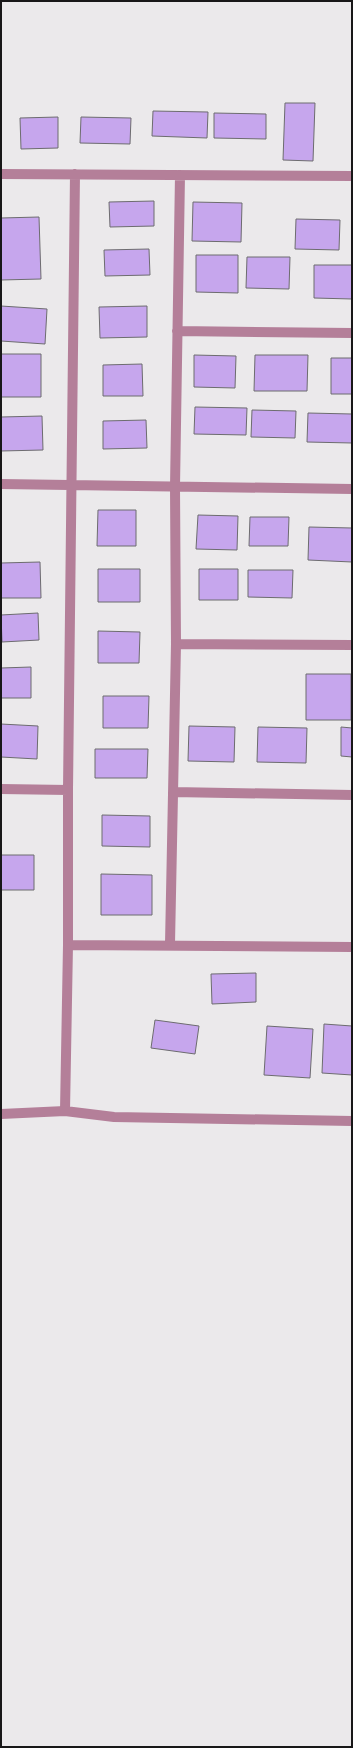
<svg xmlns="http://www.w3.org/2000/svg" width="353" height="1748" font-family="Quicksand,sans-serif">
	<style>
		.building { fill: #c6a6ed; stroke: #6d6c6f }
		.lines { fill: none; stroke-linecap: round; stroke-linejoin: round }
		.minor { stroke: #b47f99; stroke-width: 10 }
	</style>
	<rect width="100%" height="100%" fill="#ebe9eb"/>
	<path class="building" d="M285,103H315L313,161L283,160Z
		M153,111L208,112L207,138L152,136Z
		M214,113L266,114V139L214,138Z
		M58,117V148L21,149L20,118Z
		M81,117L131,118L130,144L80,143Z
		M154,201V226L110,227L109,202Z
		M193,202L242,203L241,242L192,241Z
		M39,217L41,279L1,280V218Z
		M296,219L340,220L339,250L295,249Z
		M149,249L150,275L105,276L104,250Z
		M196,255H238V293L196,292Z
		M247,257H290L289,289L246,288Z
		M314,265H352V299L314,298Z
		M1,306L47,309L45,344L1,341Z
		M147,306V337L100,338L99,307Z
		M1,354H41V397H1Z
		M194,355L236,356L235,388L194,387Z
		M255,355H308L307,391H254Z
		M331,358H352V394H331Z
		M142,364L143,396H103V365Z
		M195,407L247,408L246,435L194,434Z
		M252,410L296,411L295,438L251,437Z
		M308,413L352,414V443L307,442Z
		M42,416L43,450L1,451V417Z
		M146,420L147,448L103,449V421Z
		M98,510H136V546H97Z
		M198,515L238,516L237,550L196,549Z
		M250,517H289L288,546H249Z
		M309,527L352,528V562L308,560Z
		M40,562L41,598H1V563Z
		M98,569H140V602H98Z
		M199,569H238V600H199Z
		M248,570H293L292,598L248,597Z
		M38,613L39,640L2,642L1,615Z
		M98,631L140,632L139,663H98Z
		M31,667V698H1V668Z
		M306,674H351V720H306Z
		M103,696H149L148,728H103Z
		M1,724L38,726L37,759L1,757Z
		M189,726L235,727L234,762L188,761Z
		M258,727L307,728L306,763L257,762Z
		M341,727L352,728V757L341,756Z
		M95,749H148L147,778H95Z
		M102,815L150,816V847L102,846Z
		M1,855H34V890H1Z
		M101,874L152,875V915H101Z
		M256,973V1002L212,1004L211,974Z
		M155,1020L199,1026L195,1054L151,1048Z
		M324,1024L352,1026V1075L322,1073Z
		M267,1026L313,1029L310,1078L264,1075Z"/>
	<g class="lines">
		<path class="minor" d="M1,174L352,176
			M177,331L352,333
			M1,484L352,489
			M176,644L352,645
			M1,789L68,790
			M173,792L352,795
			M170,944L176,644L175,487L180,175
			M68,945L352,947
			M65,1111L68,945V790L75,174
			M1,1114L65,1111L114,1117L352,1121"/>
	</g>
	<rect width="353" height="1748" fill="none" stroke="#181718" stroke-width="4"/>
</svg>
